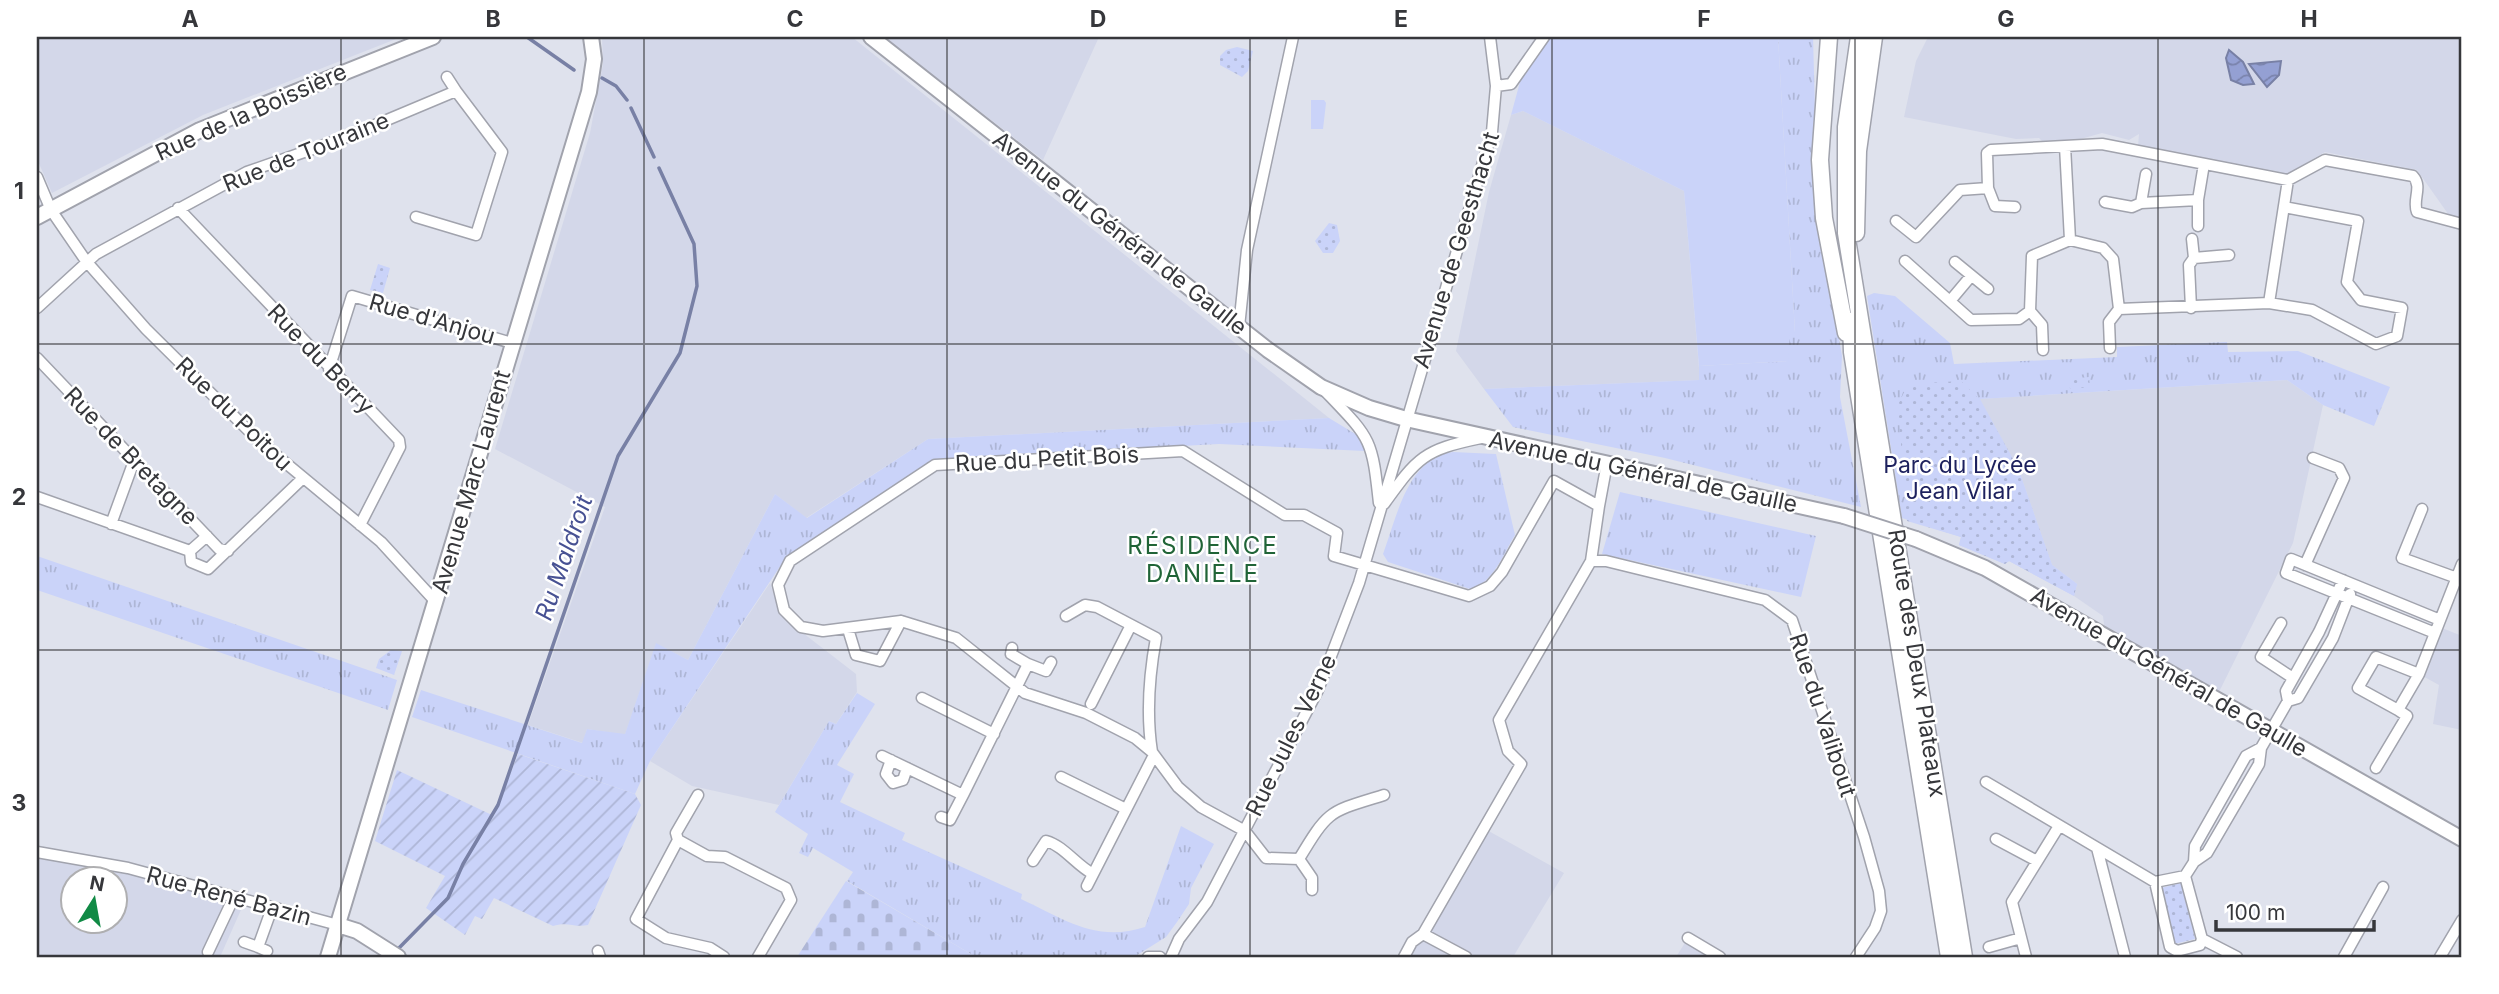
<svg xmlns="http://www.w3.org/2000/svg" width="2499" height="994" font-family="Inter,sans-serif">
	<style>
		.built { fill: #d3d7e9; fill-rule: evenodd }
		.grass { fill: url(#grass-tufts) }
		.cemetery { fill: url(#cemetery-stones) }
		.park { fill: url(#park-dots) }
		.garden { fill: url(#garden-furrows) }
		.pitch { fill: #cad3f9 }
		.water { fill: url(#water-waves); stroke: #7880a5; stroke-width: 2 }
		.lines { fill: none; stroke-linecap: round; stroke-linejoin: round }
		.stream { stroke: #7880a5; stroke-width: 3.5 }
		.street-casing { stroke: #a1a3ad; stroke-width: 13 }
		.secondary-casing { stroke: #a1a3ad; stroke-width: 18 }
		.primary-casing { stroke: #a1a3ad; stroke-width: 19 }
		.street { stroke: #fff; stroke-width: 10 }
		.secondary { stroke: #fff; stroke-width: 14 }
		.primary { stroke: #fff; stroke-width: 16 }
		.secondary-bridge-casing { stroke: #a1a3ad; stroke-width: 18; stroke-linecap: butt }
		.secondary-bridge { stroke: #fff; stroke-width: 14 }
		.grid { fill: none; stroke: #36373b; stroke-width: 2; stroke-opacity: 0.55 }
		.labels { text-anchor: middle; stroke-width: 5; stroke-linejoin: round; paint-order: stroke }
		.street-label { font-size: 23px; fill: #36373b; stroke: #fff }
		.park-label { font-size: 23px; fill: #1d215e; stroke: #fff }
		.neighbourhood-label { font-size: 24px; letter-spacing: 2px; fill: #206437; stroke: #fff }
		.water-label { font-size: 24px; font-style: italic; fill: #475193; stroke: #fff }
		.neatline { fill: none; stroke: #36373b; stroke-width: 2.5 }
		.grid-label { font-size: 23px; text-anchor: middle; font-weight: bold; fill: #36373b }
	</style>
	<defs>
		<pattern id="grass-tufts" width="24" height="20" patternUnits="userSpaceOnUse" patternTransform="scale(1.75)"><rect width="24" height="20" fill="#cad3f9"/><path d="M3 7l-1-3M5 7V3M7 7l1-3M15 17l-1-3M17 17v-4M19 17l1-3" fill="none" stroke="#aeb6d6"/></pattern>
		<pattern id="cemetery-stones" width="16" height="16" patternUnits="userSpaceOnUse" patternTransform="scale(1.75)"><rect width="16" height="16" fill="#cad3f9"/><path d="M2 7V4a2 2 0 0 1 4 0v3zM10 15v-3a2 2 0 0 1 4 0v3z" fill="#aeb6d6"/></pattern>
		<pattern id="park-dots" width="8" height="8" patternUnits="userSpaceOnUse" patternTransform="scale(1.75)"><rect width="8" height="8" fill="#cad3f9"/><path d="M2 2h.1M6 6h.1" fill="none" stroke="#aeb6d6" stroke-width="1.8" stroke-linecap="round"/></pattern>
		<pattern id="garden-furrows" width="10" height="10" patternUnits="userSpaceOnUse" patternTransform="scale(1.75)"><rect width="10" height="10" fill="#cad3f9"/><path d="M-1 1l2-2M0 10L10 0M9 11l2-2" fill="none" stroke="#aeb6d6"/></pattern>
		<pattern id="water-waves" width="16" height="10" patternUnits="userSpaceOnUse" patternTransform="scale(1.75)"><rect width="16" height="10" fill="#94a0d3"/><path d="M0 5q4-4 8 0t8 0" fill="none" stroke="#7a83ac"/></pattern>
	</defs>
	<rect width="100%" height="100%" fill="#dfe2ed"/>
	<path class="built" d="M37,37H401L203,115L52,193L37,159Z
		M602,37H852L1329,418L928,439L806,518L775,494L688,660L656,644L625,735L587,729L583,743L528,725L605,507L495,449L590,133L603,64Z
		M884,37H1099L1043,160Z
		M1928,37H2462V220L2451,218L2417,170L2325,152L2286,175L2138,147L2139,134L2129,140L2102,133L2077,140L2042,141L2039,138L2016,139L1904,117L1916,61Z
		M1523,111L1684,191L1700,380L1484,389L1456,351L1489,192L1511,115Z
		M2287,380L2323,405L2293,543L2214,702L2106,640L2103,616L2074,596L2077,584L2052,565L2018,468L1979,399Z
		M770,583L781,616L856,674L857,692L836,724L829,721L779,805L692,786L650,761Z
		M2437,626L2462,636V730L2433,724L2439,685L2419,674Z
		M1485,829L1564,873L1513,957H1408Z
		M37,855L137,875L244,903L220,957H37ZM74,878H116V920H74Z
		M1688,938L1720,957H1676Z"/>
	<path class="grass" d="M1778,37H1813L1818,220L1842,356L1840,397L1861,507L1665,458L1513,427L1484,389L1699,380V366L1788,361V332H1795Z
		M1874,293L1895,296L1950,343L1954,364L2117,357V347L2227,342L2228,352L2298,351L2390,387L2374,426L2323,405L2287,380L1980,399L2018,468L2052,565L2077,584L2074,596L2009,561L2005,564L1959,545L1961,537L1902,518L1867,296Z
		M1329,418L1357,435L1365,451L1219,444L936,459L928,463L785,559L650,761L635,794L412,717L421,690L582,743L587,729L625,734L656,643L688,660L775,494L807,518L928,439Z
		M1453,452L1496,454L1515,535C1504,553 1492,585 1470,589L1388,562L1383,554C1397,517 1407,458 1453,452Z
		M1620,492L1816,536L1801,597L1602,554Z
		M37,556L397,680L388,710L37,590Z
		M857,693L875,704L837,765L854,774L840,802L905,833L902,840L1022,894L1021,899C1064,919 1096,943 1145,927L1181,826L1214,844L1191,888L1189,904L1177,922L1166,937L1134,957H976L847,881L853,872L813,848L808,857L799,853L808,834L775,812L829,721L836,724Z"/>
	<path class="cemetery" d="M846,881L976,957H797Z"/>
	<path class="park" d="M1237,47L1253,51L1248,71L1242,77L1220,65V56L1226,50Z
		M1329,223L1337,225L1340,241L1333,253H1323L1315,241Z
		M378,264L390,268L383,293L370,290Z
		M2089,377L2090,387L2070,389L2069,379Z
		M1961,381L1979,399L2018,468L2052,565L2077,584L2074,596L2009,561L2005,564L1959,545L1961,537L1907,521L1898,405L1908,384Z
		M391,650L402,651L394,675L376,668L379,659Z
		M2181,883L2195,939L2174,944L2161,888Z"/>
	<path class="garden" d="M518,754L635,794L641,805L588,925C575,928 567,921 553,926L494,898L482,919L475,916L465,935L426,908L445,876L375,841L397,770L494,816Z"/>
	<path class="pitch" d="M1548,37H1778L1795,333H1790L1788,361L1699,366L1684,191L1523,111L1511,115L1520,82Z
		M1311,100H1324L1326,103L1323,129H1311Z"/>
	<path class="water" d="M2229,50L2243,62L2254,84L2243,85L2231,80L2226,58Z
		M2281,61L2279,75L2267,87L2249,64Z"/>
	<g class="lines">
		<path class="stream" d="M527,37L574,70
			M602,78L616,86L627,100
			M631,108L654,157
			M398,949L448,898L463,864L498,805L618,456L680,353L697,286L694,244L659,168"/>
		<g class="street-casing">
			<path id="street" d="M447,77L456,91
				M1496,86L1511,84L1544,37
				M2065,146L2070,240
				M2146,174L2141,203L2198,200
				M37,177L51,210L86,261L146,329L258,440L381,542L436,602
				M1988,188L1995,206L2015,207
				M2105,202L2132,207L2141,203
				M178,208L399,440L400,447L360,525
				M1896,221L1916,237L1960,190L1988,188L1987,153L1991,150L2102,144L2288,180L2325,160L2413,176C2423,187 2412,200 2417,212L2462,224
				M2198,226V200L2204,164
				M2192,239L2194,258
				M1905,261L1971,320L2019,319L2030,311L2032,256L2070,240L2103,248L2113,259L2119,309L2269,303L2312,310L2376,344L2397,336L2402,308L2361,300L2347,282L2358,221L2284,207
				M1955,262L1988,289
				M1950,301L1971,276
				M2269,303L2288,180
				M37,308L96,254L247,172L344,138L456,91L502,152L476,235L416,217
				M2191,308L2189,265L2194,258L2229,255
				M2030,311L2042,325L2043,350
				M1239,327L1247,250L1293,37
				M2110,348L2109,322L2119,309
				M37,358L219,549L228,551
				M329,369L352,296L512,343
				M1326,392C1371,439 1372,438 1379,503
				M37,497L190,551L191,562L208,569L302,479
				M1384,504C1418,457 1423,450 1481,438
				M1599,506L1607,463
				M2422,509L2402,558L2457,578
				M111,524L134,461
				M190,551L207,536
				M1591,561H1606L1765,600L1792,620L1864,837L1879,891L1881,911L1875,928L1856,957
				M2305,565L2344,478L2339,468L2313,458
				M2343,580L2319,632L2286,691L2288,701L2298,698L2333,638L2350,594
				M1066,616L1085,605L1097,607L1156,638C1149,676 1146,713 1152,752
				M2281,623L2261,657L2293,678
				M848,629L856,655L880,661L901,621
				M2435,633L2286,573L2291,559L2440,620
				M1028,664L1046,671L1051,662
				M922,698L994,734
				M1091,704L1131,625
				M2398,710L2358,688L2376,657L2419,674
				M882,756L963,795L1028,664L1011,654L1012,648
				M891,760L886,774L893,783L903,780L907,768
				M2376,768L2407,716L2398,710L2419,674L2462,564
				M1061,777L1126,809
				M1986,782L2155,882
				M941,817L950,820L963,795
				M1996,839L2037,861
				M678,840L676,833L698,795
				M2097,848L2125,957
				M37,852L128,868L338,925
				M1299,859C1329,809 1329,812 1384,795
				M1033,861L1046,841C1064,846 1076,865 1093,874
				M2194,862L2195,846L2246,756L2261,748
				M2185,876L2202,939
				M1087,886L1154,755
				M1312,890V878L1299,859L1266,858L1245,831L1201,807L1178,787L1152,752L1135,738L1086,713L1025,693L956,638L901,621L823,631L801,627L784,610L778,585L790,561L935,465L1183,451L1285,515H1304L1337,533L1334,556L1469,596L1490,586L1502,572L1554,481L1599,506L1591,561L1499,720L1508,751L1521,764L1423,934L1412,942L1404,957
				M1423,934L1466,957
				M1688,938L1720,957
				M2202,939L2237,957
				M244,942L258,947
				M1989,947L2021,938
				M267,951L258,947L272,908
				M598,951L600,957
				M2177,951L2170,947L2155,882L2185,876L2194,862L2207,853L2259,764L2261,748L2288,701
				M2177,951L2200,945L2202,939
				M208,952L234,897
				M724,957L710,948L666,938L636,919L678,840L707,856L725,857L786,888L791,900L758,957
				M1148,957H1160
				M1171,957L1179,939L1207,902L1318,690L1359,583L1492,132L1496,86L1490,37
				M2026,957L2012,902L2059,826
				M2344,957L2383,887
				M2440,957L2462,920"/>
		</g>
		<g class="secondary-casing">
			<path id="secondary" d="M871,37L1268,350L1321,387L1369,408L1406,419L1844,516
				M37,217L200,130L433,37
				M1916,539L1985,568L2462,839
				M338,925L357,931L398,957
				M328,957L589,92L594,59L591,37"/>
		</g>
		<g class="primary-casing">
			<path id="primary" d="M1829,37L1820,160L1824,218L1846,333
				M1859,37L1846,127V233L1964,957
				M1856,233L1858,151L1874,37
				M1851,321L1852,352L1949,957"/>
		</g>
		<use href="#street" class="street"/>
		<use href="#secondary" class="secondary"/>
		<use href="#primary" class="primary"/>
		<g class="secondary-bridge-casing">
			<path id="secondary-bridge" d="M1844,516L1916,539"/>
		</g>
		<use href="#secondary-bridge" class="secondary-bridge"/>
	</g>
	<path class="grid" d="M341,37V957M644,37V957M947,37V957M1250,37V957M1552,37V957M1855,37V957M2158,37V957M37,344H2462M37,650H2462"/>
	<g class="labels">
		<g class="street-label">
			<text transform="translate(251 112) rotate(-24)" y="8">Rue de la Boissière</text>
			<text transform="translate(306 152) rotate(-22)" y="8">Rue de Touraine</text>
			<text transform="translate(1120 233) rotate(38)" y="8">Avenue du Général de Gaulle</text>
			<text transform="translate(1456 250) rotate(-73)" y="8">Avenue de Geesthacht</text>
			<text transform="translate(432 319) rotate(16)" y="8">Rue d'Anjou</text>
			<text transform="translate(321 359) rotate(46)" y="8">Rue du Berry</text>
			<text transform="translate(234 414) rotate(44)" y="8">Rue du Poitou</text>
			<text transform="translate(131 456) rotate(46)" y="8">Rue de Bretagne</text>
			<text transform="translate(1047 459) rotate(-3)" y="8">Rue du Petit Bois</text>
			<text transform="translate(1643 472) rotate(12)" y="8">Avenue du Général de Gaulle</text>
			<text transform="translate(471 482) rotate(-74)" y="8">Avenue Marc Laurent</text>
			<text transform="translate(1917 663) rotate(81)" y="8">Route des Deux Plateaux</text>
			<text transform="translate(2169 672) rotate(30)" y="8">Avenue du Général de Gaulle</text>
			<text transform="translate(1823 715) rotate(72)" y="8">Rue du Valibout</text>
			<text transform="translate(1291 735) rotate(-64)" y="8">Rue Jules Verne</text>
			<text transform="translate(229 896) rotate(15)" y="8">Rue René Bazin</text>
		</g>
		<g class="park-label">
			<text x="1960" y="473">Parc du Lycée<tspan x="1960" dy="26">Jean Vilar</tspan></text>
		</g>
		<g class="neighbourhood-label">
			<text x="1203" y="554">RÉSIDENCE<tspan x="1203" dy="28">DANIÈLE</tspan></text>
		</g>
		<g class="water-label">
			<text transform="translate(564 558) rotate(-71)" y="8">Ru Maldroit</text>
		</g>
	</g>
	<rect width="2499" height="994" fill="none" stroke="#ffffff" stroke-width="77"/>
	<g transform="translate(94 900) rotate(11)"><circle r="33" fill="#ffffff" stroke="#afafb1" stroke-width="2"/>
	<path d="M0-5L12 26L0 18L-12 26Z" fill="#118a45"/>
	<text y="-10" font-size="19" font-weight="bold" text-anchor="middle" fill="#36373b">N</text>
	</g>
	<path d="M2216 920v10h158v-10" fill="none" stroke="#36373b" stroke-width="3.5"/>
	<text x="2226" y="920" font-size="21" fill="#36373b" stroke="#ffffff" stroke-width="5" paint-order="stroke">100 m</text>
	<rect x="38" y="38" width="2422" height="918" class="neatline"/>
	<g class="grid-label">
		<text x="190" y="27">A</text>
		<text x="493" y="27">B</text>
		<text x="795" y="27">C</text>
		<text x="1098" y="27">D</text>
		<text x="1401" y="27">E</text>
		<text x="1704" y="27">F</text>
		<text x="2006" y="27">G</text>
		<text x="2309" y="27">H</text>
		<text x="19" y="199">1</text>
		<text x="19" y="505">2</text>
		<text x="19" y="811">3</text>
	</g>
</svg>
